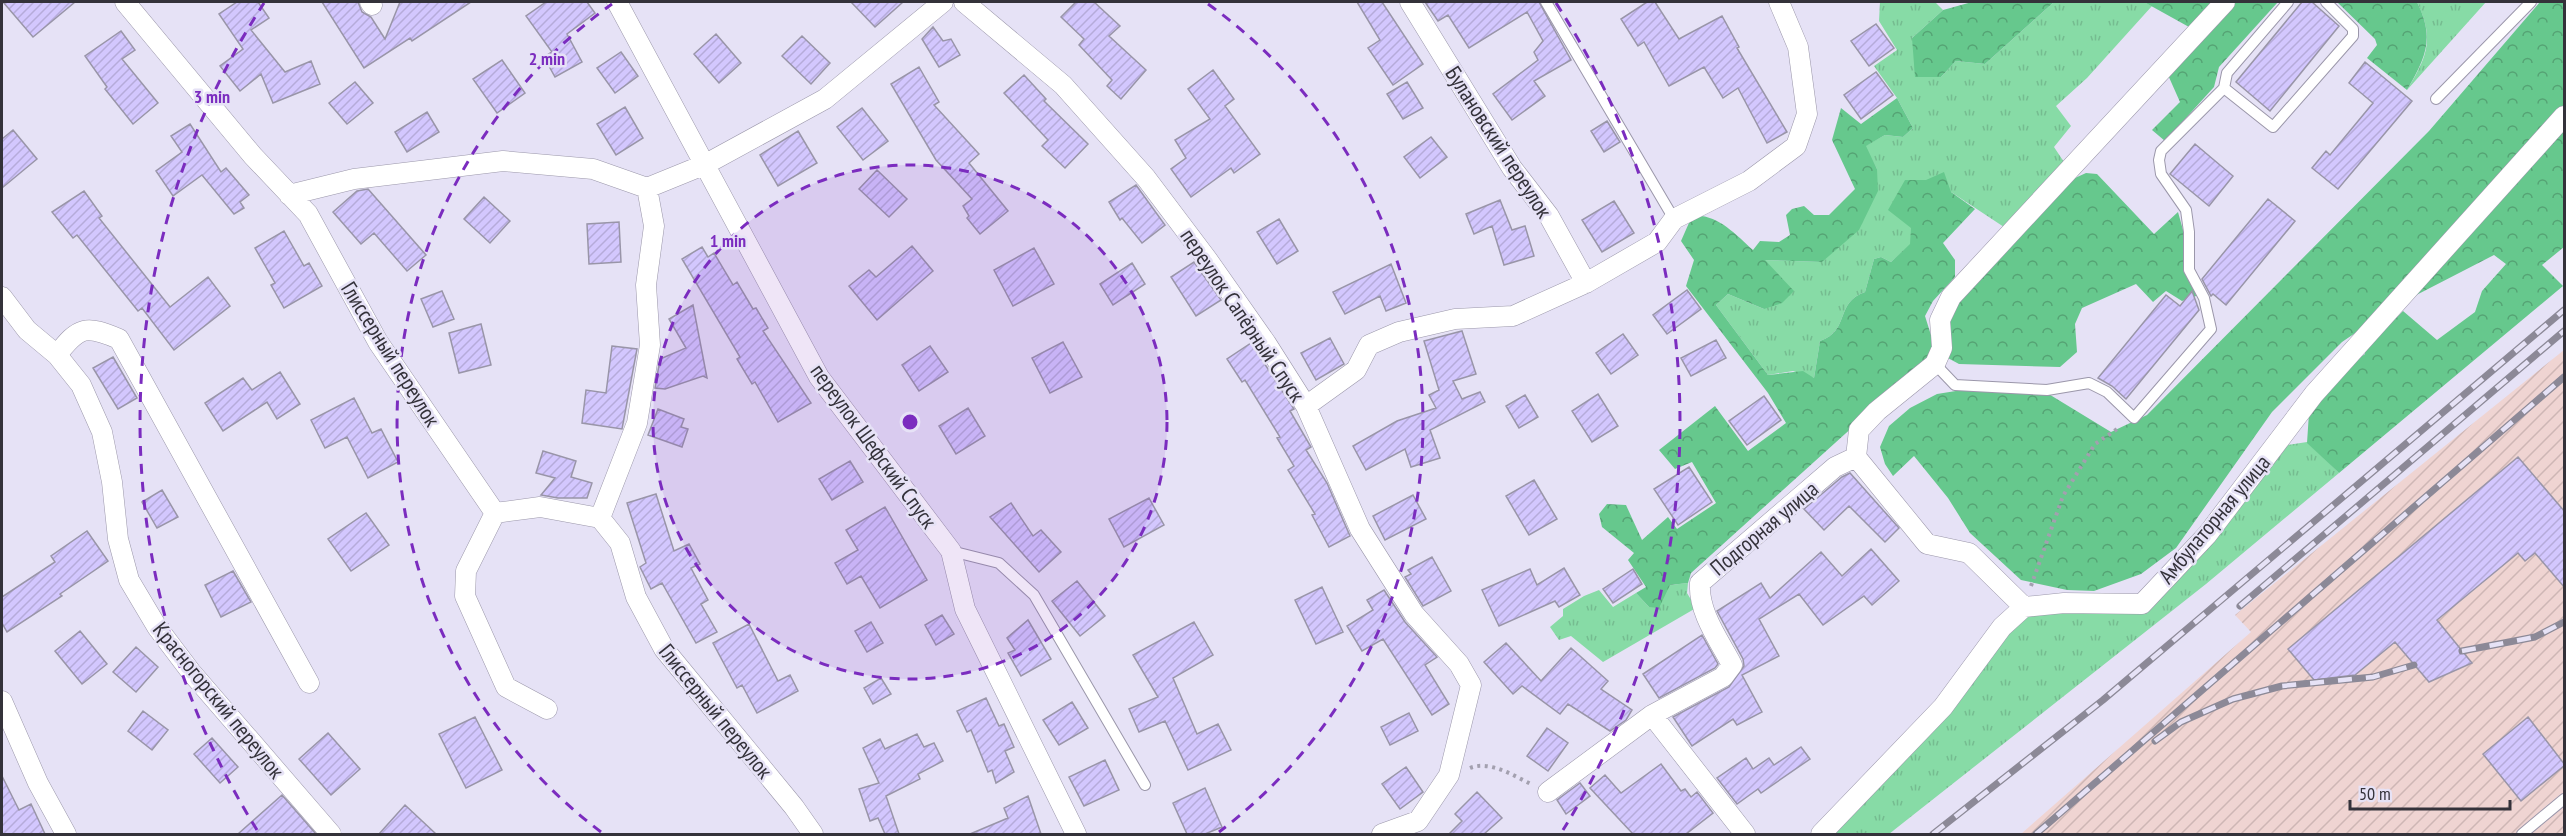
<svg xmlns="http://www.w3.org/2000/svg" width="2566" height="836" font-family="'PT Sans Narrow',sans-serif">
	<style>
		.industrial { fill: url(#industrial-furrows) }
		.grass { fill: url(#grass-tufts) }
		.forest { fill: url(#forest-crowns) }
		.building { fill: url(#building-hatch); stroke: #9995a8; stroke-width: 1.5 }
		.lines { fill: none; stroke-linecap: round; stroke-linejoin: round }
		.service-casing { stroke: #9b97aa; stroke-width: 12 }
		.minor-casing { stroke: #9b97aa; stroke-width: 21 }
		.path { stroke: #a3a0af; stroke-width: 4; stroke-dasharray: 3 4.5; stroke-linecap: butt }
		.service { stroke: #fff; stroke-width: 10 }
		.minor { stroke: #fff; stroke-width: 20 }
		.rail-casing { stroke: #8c8997; stroke-width: 7 }
		.rail { stroke: #e6e2f6; stroke-width: 4.5; stroke-dasharray: 14; stroke-linecap: butt }
		.ring { fill: none; stroke: #7b2cbf; stroke-width: 3; stroke-dasharray: 10 8 }
		.labels { text-anchor: middle; stroke-width: 5; stroke-linejoin: round; paint-order: stroke }
		.street-label { font-size: 22px; fill: #34323a; stroke: #e6e2f6 }
		.centre { fill: #7b2cbf; stroke: #e6e2f6; stroke-width: 3 }
		.ring-label { font-size: 18px; text-anchor: middle; font-weight: bold; fill: #7b2cbf; stroke: #e6e2f6; stroke-width: 5; stroke-linejoin: round; paint-order: stroke }
	</style>
	<defs>
		<pattern id="industrial-furrows" width="10" height="10" patternUnits="userSpaceOnUse" patternTransform="scale(1.5)"><rect width="10" height="10" fill="#efd4d2"/><path d="M-1 1l2-2M0 10L10 0M9 11l2-2" fill="none" stroke="#ceb6b5"/></pattern>
		<pattern id="grass-tufts" width="24" height="20" patternUnits="userSpaceOnUse" patternTransform="scale(1.5)"><rect width="24" height="20" fill="#87dba6"/><path d="M3 7l-1-3M5 7V3M7 7l1-3M15 17l-1-3M17 17v-4M19 17l1-3" fill="none" stroke="#75bc90"/></pattern>
		<pattern id="forest-crowns" width="20" height="18" patternUnits="userSpaceOnUse" patternTransform="scale(1.5)"><rect width="20" height="18" fill="#66c88d"/><path d="M2 6a3 3 0 1 1 6 0M12 15a3 3 0 1 1 6 0" fill="none" stroke="#55a374"/></pattern>
		<pattern id="building-hatch" width="6" height="6" patternUnits="userSpaceOnUse" patternTransform="scale(1.5)"><rect width="6" height="6" fill="#d3c7fe"/><path d="M-1 1l2-2M0 6l6-6M5 7l2-2" fill="none" stroke="#b6abda"/></pattern>
	</defs>
	<rect width="100%" height="100%" fill="#e6e2f6"/>
	<path class="industrial" d="M2564,350V834H2021L2251,632L2235,615Z"/>
	<path class="grass" d="M1880,2H1935L1943,10L1912,38L1941,77L1956,61L1985,64L2054,2H2144L2152,6L2087,78L2056,106L2071,126L2054,147L2066,165L2007,229L1951,192L1911,228V244L1891,262L1881,257L1874,259L1865,292C1834,303 1851,330 1820,341L1814,378L1793,371L1768,375L1716,305L1728,294L1764,309V260L1822,262L1877,169L1865,146L1885,135L1903,137L1913,128L1897,98L1874,66L1897,50L1879,21Z
		M2417,2H2486L2407,90C2427,57 2435,39 2417,2Z
		M2307,442L2339,473L2206,584L1889,834H1821L2024,607L2142,603L2274,447Z
		M1688,583L1687,593L1696,608L1603,662L1571,636L1559,640L1550,627L1563,616V609L1584,596L1599,590L1613,607L1636,593L1649,607L1670,585Z"/>
	<path class="forest" d="M1972,2H2054L1985,64L1956,61L1941,77H1915L1912,38L1943,10Z
		M2144,2H2213L2189,27Z
		M2234,2H2278L2219,67L2214,87L2165,141L2152,130L2180,102L2168,75Z
		M2337,2H2417C2435,38 2426,57 2407,90L2367,58L2377,45L2375,39Z
		M2540,2H2564V247L2542,265L2563,286L2339,473L2307,443L2309,413L2349,365L2365,354L2364,350L2403,311L2437,340L2475,312L2482,291L2506,264L2494,255L2395,306L2342,342L2272,412L2176,548L2141,574L2094,591L2067,590L2021,580L1970,533L1948,498L1914,456L1893,476L1885,464L1880,447L1889,426L1910,408L1937,394L1962,390L2047,393L2111,432L2147,415L2429,131Z
		M1897,98L1913,128L1903,137L1885,135L1866,146L1877,169L1878,191L1859,230L1822,262L1765,260L1794,291L1782,303L1764,309L1728,294L1716,305L1768,375L1803,371L1814,378L1820,341C1851,330 1834,303 1865,292L1874,259L1881,257L1891,262L1910,244L1911,228L1888,210L1905,180H1926L1944,172L1951,192L1975,209L1943,243L1955,260V277L1933,301L1925,316L1935,348L1928,359L1691,573L1688,583L1670,585L1659,608L1649,607L1636,593L1646,587L1628,560L1634,553L1602,527L1599,514L1607,504L1626,505L1642,540L1668,517L1677,529L1716,503L1692,462L1675,469L1659,450L1715,406L1748,451L1786,423L1768,393L1686,286L1694,260L1681,241L1692,216C1717,213 1735,234 1753,250L1760,241L1779,242L1790,235L1786,215L1792,209L1804,206L1814,215H1829L1855,189L1832,140L1841,108L1861,124Z
		M2086,173L2097,174L2154,234L2178,212L2193,266L2196,296L2182,301L2166,291L2153,302L2136,284L2082,308L2075,324L2077,352L2060,367L1959,364L1946,357L1947,320L1957,301L2075,178Z"/>
	<path class="building" d="M3,2H75L33,37Z
		M237,2H258L269,18L251,30L285,72L311,61L320,84L273,103L261,74L240,91L220,66L243,49L219,14Z
		M322,2H358L362,12L371,17L385,39L400,2H471L412,41L410,38L364,68Z
		M546,2H587L595,13L567,34L582,62L555,77L544,57L552,52L526,16Z
		M851,2H903L875,27Z
		M1076,2H1094L1120,26L1109,36L1146,70L1121,99L1107,86L1112,80L1079,45L1084,39L1061,17Z
		M1357,2H1382L1423,64L1393,85L1368,48L1380,40Z
		M1425,2H1539L1571,60L1534,81L1545,96L1512,120L1493,94L1538,60L1534,52L1543,41L1527,12L1469,48L1448,15L1438,21Z
		M1647,2H1655L1679,39L1722,16L1739,47L1737,48L1787,132L1767,143L1738,88L1723,98L1704,67L1669,86L1644,42L1638,46L1621,19Z
		M2302,2H2312L2339,26L2270,111L2236,82Z
		M1876,24L1894,48L1869,66L1851,41Z
		M933,27L943,41L951,39L960,55L939,67L922,39Z
		M121,31L135,50L122,59L158,103L133,124L105,89L107,87L85,56Z
		M716,34L741,63L719,83L694,54Z
		M802,36L830,63L811,84L782,56Z
		M621,52L638,76L615,93L597,68Z
		M502,60L525,93L497,113L473,79Z
		M2365,62L2412,101L2338,189L2312,168L2326,151L2330,155L2373,103L2349,83Z
		M919,67L939,102L934,105L979,154L969,163L1008,211L980,234L967,218L969,216L963,206L972,199L936,160L891,84Z
		M1213,70L1234,99L1225,106L1260,154L1234,173L1231,168L1191,197L1171,169L1186,158L1175,140L1210,119L1188,89Z
		M1876,72L1893,95L1861,119L1844,95Z
		M1024,75L1046,99L1044,101L1088,144L1065,168L1042,146L1048,140L1004,93Z
		M355,82L373,103L347,124L329,103Z
		M1407,82L1423,108L1403,119L1387,94Z
		M625,107L643,138L616,155L597,124Z
		M862,108L888,141L863,160L837,127Z
		M427,112L439,132L407,152L395,132Z
		M1607,121L1620,142L1604,152L1591,131Z
		M190,124L221,172L226,168L249,195L240,202L244,208L234,214L202,175L173,196L156,171L182,152L171,136Z
		M13,130L37,159L2,188V139Z
		M798,131L817,163L778,186L760,155Z
		M1431,137L1447,157L1420,178L1404,157Z
		M2195,144L2233,176L2209,206L2170,174Z
		M877,170L907,199L889,217L859,189Z
		M1136,185L1165,225L1142,243L1122,218L1120,220L1109,202Z
		M368,189L426,255L407,271L374,233L361,244L333,212L357,191Z
		M84,191L102,216L99,218L170,307L208,277L230,306L174,350L142,308L138,311L77,235L73,238L52,212Z
		M484,197L510,221L490,243L464,219Z
		M2268,199L2295,221L2226,305L2213,294L2211,296L2202,279Z
		M1500,200L1512,230L1525,226L1534,256L1504,265L1492,226L1474,234L1466,214Z
		M1614,201L1634,233L1602,252L1582,220Z
		M1279,219L1298,251L1277,264L1257,232Z
		M619,222L621,262L589,264L587,224Z
		M284,231L304,266L309,263L322,286L284,308L271,285L275,283L255,248Z
		M912,246L933,271L877,320L849,286L869,270L876,277Z
		M702,247L708,257L714,253L733,285L737,282L753,309L756,308L768,328L763,331L811,403L778,422L755,382L752,384L737,359L740,357L682,259Z
		M1034,248L1054,284L1013,306L994,270Z
		M1194,262L1221,300L1196,316L1171,277Z
		M1132,263L1145,284L1113,305L1100,284Z
		M1391,264L1406,303L1386,311L1380,296L1345,314L1333,292Z
		M1687,290L1701,309L1667,334L1653,315Z
		M442,291L454,319L433,327L421,299Z
		M2192,291L2199,310L2126,399L2112,386L2098,378L2166,295L2180,306Z
		M693,305L707,378L703,376L665,389L655,388L660,359L686,348L669,319Z
		M481,324L491,365L459,373L449,333Z
		M1462,331L1476,374L1453,381L1462,399L1480,392L1485,402L1430,430L1440,458L1411,467L1405,449L1366,470L1353,446L1397,421L1436,408L1429,395L1439,390L1424,341Z
		M1623,334L1638,355L1611,374L1596,353Z
		M1330,338L1344,364L1316,380L1301,353Z
		M1716,340L1726,358L1691,376L1681,358Z
		M1063,342L1082,377L1050,393L1032,358Z
		M1251,343L1294,409L1290,411L1311,447L1306,450L1327,483L1350,536L1329,547L1312,515L1315,514L1288,470L1294,466L1277,438L1280,437L1245,380L1242,382L1227,359Z
		M612,346L637,349L622,429L582,423L586,390L606,393Z
		M930,346L948,372L919,391L902,365Z
		M113,357L137,398L118,409L93,368Z
		M280,372L300,404L277,419L267,402L223,431L205,403L243,378L252,390Z
		M1598,394L1618,426L1592,442L1572,411Z
		M1525,395L1538,417L1519,428L1506,406Z
		M1764,396L1781,420L1747,445L1729,421Z
		M354,398L372,433L381,429L398,462L368,478L347,437L325,448L311,420Z
		M968,408L985,436L956,454L939,426Z
		M658,409L684,419L681,427L688,429L682,447L648,435Z
		M543,451L576,461L571,477L592,483L587,498H558L541,495L555,478L536,473Z
		M2518,457L2565,512V588L2535,553L2525,561L2518,553L2437,620L2472,663L2429,682L2395,642L2355,675L2314,680L2288,649Z
		M850,461L863,482L832,500L819,479Z
		M1689,467L1712,502L1678,525L1654,489Z
		M1850,473L1899,528L1885,542L1849,506L1824,530L1804,509L1842,477Z
		M1534,480L1557,519L1529,535L1506,496Z
		M162,490L178,517L157,528L142,502Z
		M656,494L674,551L689,544L700,564L691,568L708,600L701,604L717,632L696,643L662,583L651,589L640,567L646,563L627,503Z
		M1413,495L1426,519L1385,540L1373,516Z
		M1149,498L1164,525L1124,547L1109,519Z
		M1011,503L1033,536L1041,530L1061,552L1039,572L990,517Z
		M885,507L927,580L880,608L861,576L847,584L835,563L858,550L846,530Z
		M366,513L389,545L351,571L328,539Z
		M87,531L108,561L60,594L62,596L7,632L2,623V597L55,562L51,556Z
		M1871,549L1899,581L1872,605L1864,596L1823,625L1799,594L1759,619L1779,656L1742,675L1762,712L1737,725L1733,719L1692,746L1673,717L1729,687L1744,666L1743,659L1717,611L1761,583L1770,598L1821,552L1842,576Z
		M1432,557L1451,591L1423,606L1405,577L1411,574L1408,570Z
		M1564,568L1580,595L1559,607L1555,601L1499,626L1482,590L1530,569L1537,585Z
		M1633,569L1642,584L1613,603L1603,589Z
		M233,571L251,602L221,617L205,585Z
		M1077,581L1105,616L1080,636L1052,601Z
		M1322,587L1343,632L1316,644L1295,600Z
		M1384,590L1405,622L1437,657L1425,665L1449,704L1432,715L1383,639L1362,651L1347,626L1373,610L1367,600Z
		M942,615L954,634L936,645L925,625Z
		M1028,620L1051,659L1021,676L1008,653L1015,650L1007,638Z
		M871,622L883,643L867,652L855,631Z
		M1194,622L1213,655L1173,678L1197,734L1218,724L1231,750L1188,770L1165,721L1139,732L1129,709L1158,697L1133,655Z
		M749,624L778,681L790,675L798,691L757,713L742,685L737,688L713,643Z
		M80,631L107,664L82,684L55,651Z
		M1702,635L1718,664L1715,668L1659,698L1643,674Z
		M1506,643L1541,681L1571,648L1608,681L1601,689L1632,710L1626,720L1610,731L1568,704L1560,714L1522,686L1513,694L1484,662Z
		M136,647L158,667L136,692L113,672Z
		M881,678L891,694L873,704L864,688Z
		M986,698L999,726L1004,724L1014,747L1005,751L1014,772L996,783L992,770L988,772L971,730L967,732L957,711Z
		M1072,702L1088,728L1059,745L1043,720Z
		M143,711L168,730L152,750L128,731Z
		M1409,713L1418,731L1390,745L1381,727Z
		M475,717L502,770L466,788L439,734Z
		M2528,717L2565,765L2521,801L2483,754Z
		M1547,728L1568,743L1548,771L1527,756Z
		M328,733L360,769L331,795L299,759Z
		M917,734L924,747L934,743L943,761L918,774L920,779L886,796L899,834H885L878,818L870,821L859,789L879,783L863,748L880,739L885,749Z
		M212,738L238,767L220,783L194,754Z
		M1801,747L1810,759L1761,793L1758,789L1737,804L1717,778L1746,758L1753,769L1769,758L1774,765Z
		M1105,760L1119,790L1084,806L1069,777Z
		M1661,764L1681,791L1685,789L1691,797L1697,792L1713,813L1686,834H1633L1590,788L1605,775L1621,793Z
		M1406,767L1423,792L1400,809L1382,784Z
		M2,776L19,810L31,804L45,834H2Z
		M1580,783L1590,796L1566,814L1557,800Z
		M1205,788L1222,827L1205,834H1187L1173,803Z
		M1477,792L1502,818L1484,834H1449L1462,821L1455,814Z
		M282,795L316,834H238Z
		M1028,796L1041,834H970L1008,818L1004,808Z
		M405,805L436,834H379Z"/>
	<g class="lines">
		<g class="service-casing">
			<path id="service" d="M1546,2L1674,219
				M2288,2L2227,73L2224,88L2273,127L2353,36V29L2326,2
				M2436,99L2531,2
				M1935,364L1955,385L2047,390L2089,383L2107,392L2134,418L2211,329L2204,298L2189,270V232L2186,210L2161,174L2159,160L2161,151L2224,88
				M951,551L999,563L1034,595L1145,785
				M2522,834L2564,799"/>
		</g>
		<g class="minor-casing">
			<path id="minor" d="M125,2L253,156L308,214L378,342L495,513L466,571L465,596L506,687L547,709
				M370,2L372,5
				M617,2L819,377L951,551L965,609L1076,834
				M964,2L1063,85L1146,178L1207,259L1266,343L1306,406L1360,529L1414,614L1459,664L1471,685L1449,775L1418,821L1382,834
				M1410,2L1512,168L1549,216L1586,283
				M289,195L354,179L503,161L593,169L647,188L706,164L825,99L943,2
				M2,297L27,330L57,355L81,385L102,432L112,482L118,539L129,580L157,627L191,672L331,834
				M57,355C79,326 86,325 119,339L309,683
				M1306,406L1356,370L1369,345L1399,332L1455,319L1513,316L1586,283L1657,242L1674,219L1749,181L1796,146L1807,114L1798,47L1779,2
				M1856,457L1859,430L1877,411L1935,364L1942,348L1940,320L1951,297L2225,2
				M495,513L540,507L600,518L620,543L636,597L664,649L794,807L813,834
				M600,518L637,423L650,345L646,285L654,226L647,188
				M2,701L38,783L66,834
				M1652,715L1745,834
				M1548,792L1652,715L1723,677L1732,665C1719,640 1698,612 1700,583L1835,467L1856,457L1927,544L1969,553L2024,607
				M1821,834L1943,707L2002,627L2024,607L2064,603L2142,604L2207,535L2314,394L2564,116"/>
		</g>
		<path class="path" d="M2031,586L2063,496L2095,444L2120,427
			M1470,768C1490,760 1514,776 1533,785"/>
		<use href="#service" class="service"/>
		<use href="#minor" class="minor"/>
		<g class="rail-casing">
			<path id="rail" d="M2240,606L2564,331
				M2462,651L2535,637L2564,622
				M2155,741L2181,722L2233,699L2282,686L2373,677L2414,665
				M1933,834L2103,700L2564,310
				M2036,834L2564,377"/>
		</g>
		<use href="#rail" class="rail"/>
	</g>
	<circle cx="910" cy="422" r="257" fill="#7b2cbf" fill-opacity=".12"/>
	<g class="ring">
		<circle cx="910" cy="422" r="257"/>
		<path d="M601 832A514 514 0 0 1 612 4M1208 4A514 514 0 0 1 1219 832"/>
		<path d="M257 830A770 770 0 0 1 264 3M1556 3A770 770 0 0 1 1563 830"/>
	</g>
	<g class="labels">
		<g class="street-label">
			<text transform="translate(1499 142) rotate(57)" y="8">Булановский переулок</text>
			<text transform="translate(1243 315) rotate(56)" y="8">переулок Сапёрный Спуск</text>
			<text transform="translate(391 354) rotate(58)" y="8">Глиссерный переулок</text>
			<text transform="translate(874 446) rotate(54)" y="8">переулок Шефский Спуск</text>
			<text transform="translate(2214 519) rotate(-50)" y="8">Амбулаторная улица</text>
			<text transform="translate(1764 528) rotate(-40)" y="8">Подгорная улица</text>
			<text transform="translate(219 700) rotate(51)" y="8">Красногорский переулок</text>
			<text transform="translate(716 711) rotate(51)" y="8">Глиссерный переулок</text>
		</g>
	</g>
	<circle cx="910" cy="422" r="9" class="centre"/>
	<g class="ring-label">
		<text x="547" y="65">2 min</text>
		<text x="212" y="103">3 min</text>
		<text x="728" y="247">1 min</text>
	</g>
	<rect width="2566" height="836" fill="none" stroke="#34323a" stroke-width="6"/>
	<path d="M2350 800v9h160v-9" fill="none" stroke="#34323a" stroke-width="3"/>
	<text x="2359" y="800" font-size="18" fill="#34323a" stroke="#e6e2f6" stroke-width="4.5" paint-order="stroke">50 m</text>
</svg>
